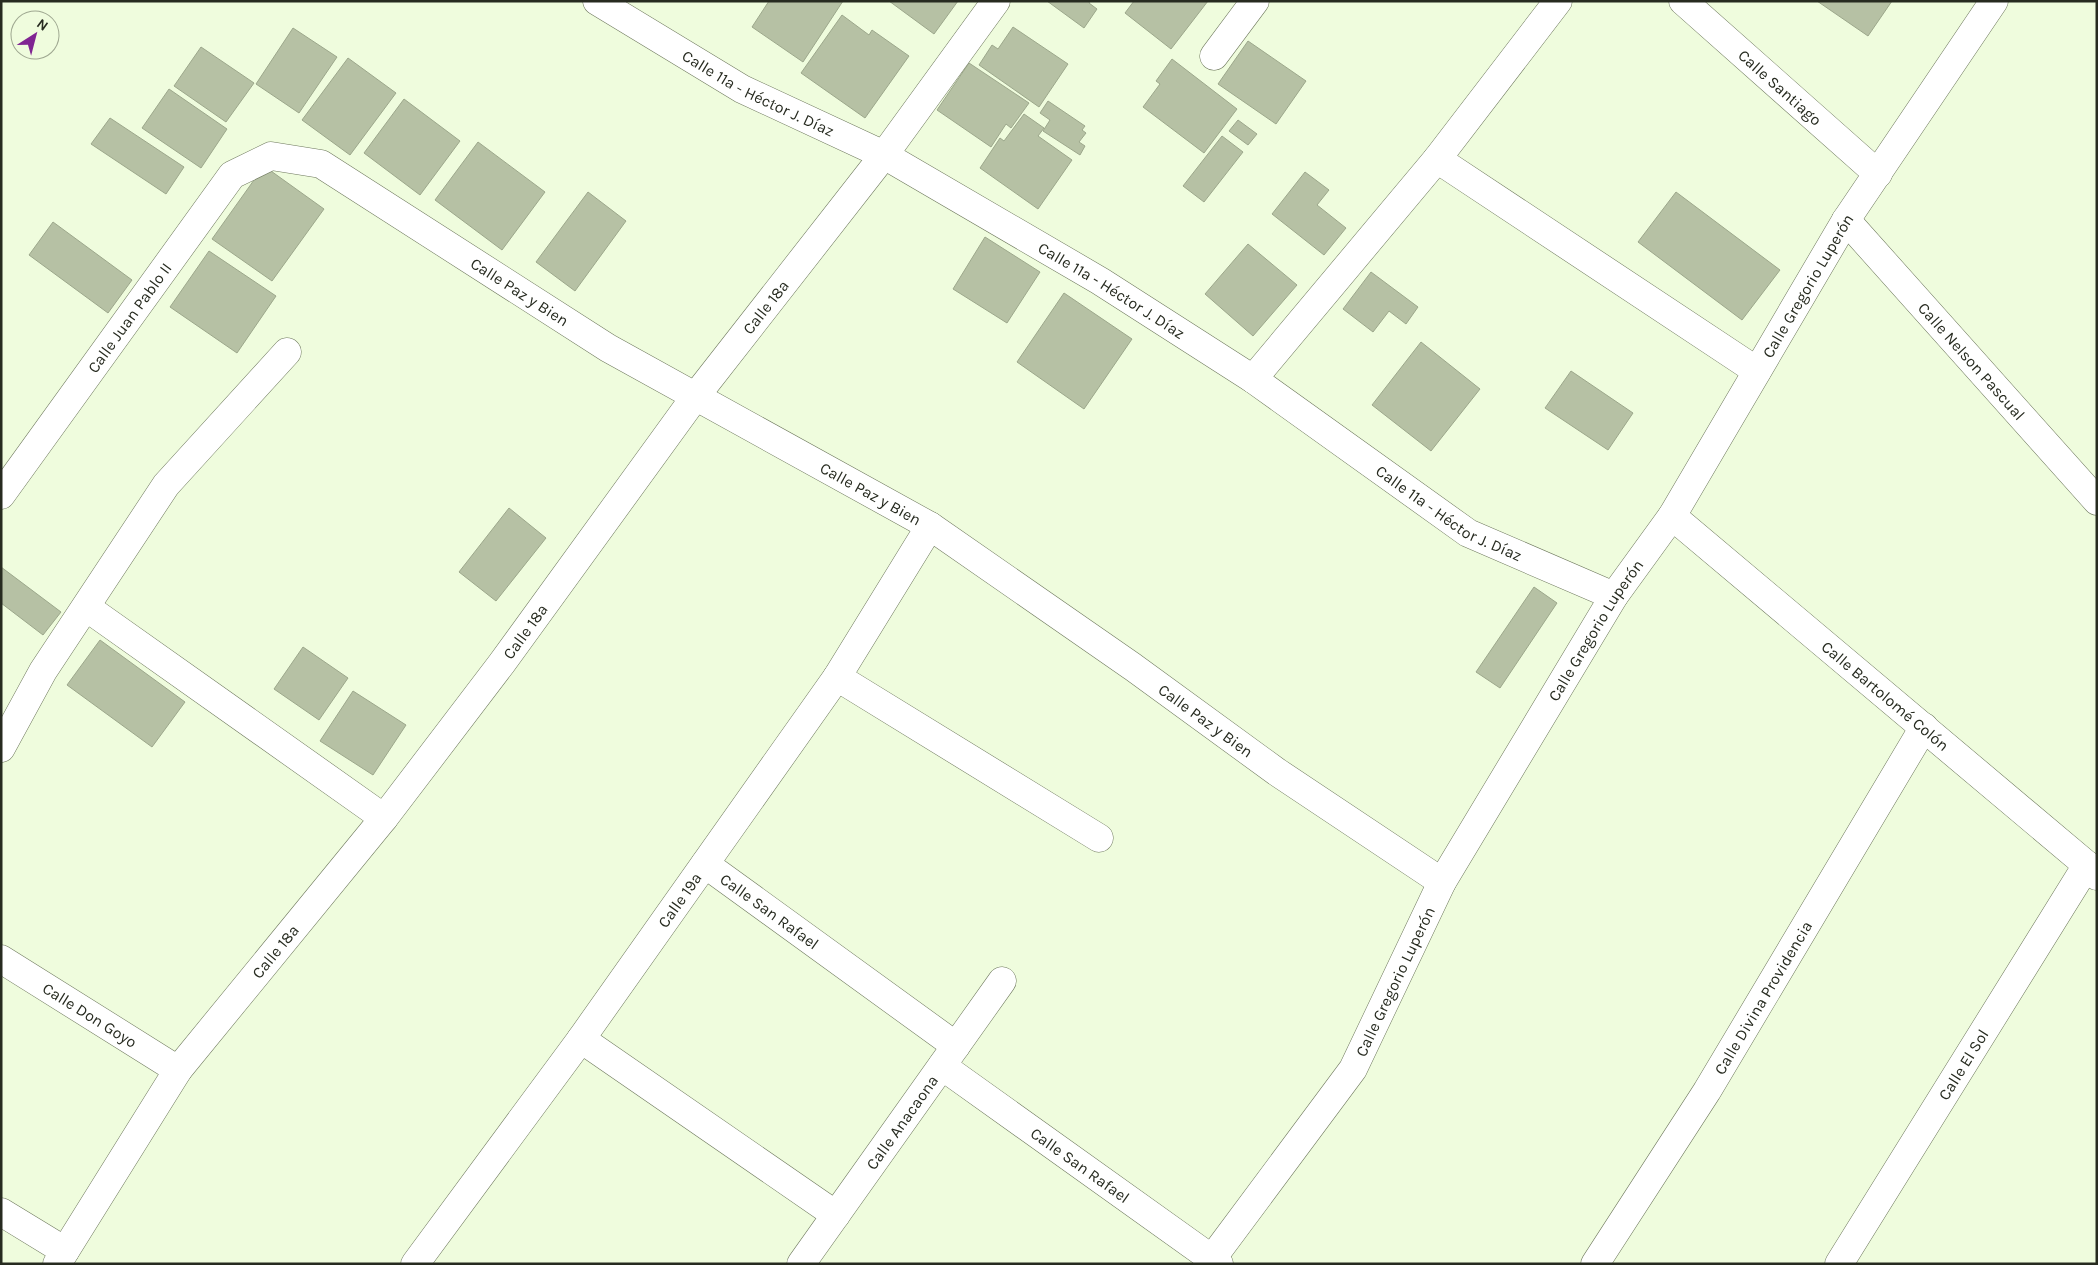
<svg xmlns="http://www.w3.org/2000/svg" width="2098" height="1265" font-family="Karla,sans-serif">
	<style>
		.building { fill: #b6c1a4; stroke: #9ca78b }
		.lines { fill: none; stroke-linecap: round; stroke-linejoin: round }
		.street-casing { stroke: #6e785d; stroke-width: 29 }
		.street { stroke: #fff; stroke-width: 28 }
		.labels { text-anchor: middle; stroke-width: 4.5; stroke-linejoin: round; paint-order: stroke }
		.street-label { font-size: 16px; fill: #272b20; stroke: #effcdd }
	</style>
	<rect width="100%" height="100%" fill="#effcdd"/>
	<path class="building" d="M769,1H843L803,62L752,27Z
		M889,1H958L934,34Z
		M1047,1H1090L1089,3L1097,9L1084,28Z
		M1134,1H1208L1171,49L1125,13Z
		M1817,1H1892L1868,36Z
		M842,15L869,35L872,30L909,56L865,118L801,73Z
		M1013,27L1068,64L1039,107L979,65L992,45L998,49Z
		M293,28L337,57L299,113L256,84Z
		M1248,41L1306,81L1276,124L1218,84Z
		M201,47L254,83L226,122L174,86Z
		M348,58L396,93L350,155L302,120Z
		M1172,59L1237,109L1204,153L1143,107L1160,84L1156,81Z
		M969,63L1029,103L1011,128L1006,124L991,147L937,110Z
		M169,89L227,129L201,168L142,128Z
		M404,99L460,141L420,195L364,153Z
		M1048,101L1085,126L1082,130L1086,133L1079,142L1085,146L1080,155L1043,131L1050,120L1040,113Z
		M1024,114L1044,128L1038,136L1072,160L1038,209L980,168L1000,138L1004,141Z
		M110,118L184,167L166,194L91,144Z
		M1238,120L1257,134L1248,145L1229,131Z
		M1222,136L1243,152L1204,202L1183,186Z
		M478,142L545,192L502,250L435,200Z
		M264,166L324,209L272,281L212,239Z
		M1305,172L1329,190L1317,205L1346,228L1324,255L1272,214Z
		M588,192L626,221L575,291L536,262Z
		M1676,192L1780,270L1742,320L1638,242Z
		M53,222L132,280L108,313L29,255Z
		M985,237L1040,272L1007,323L953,289Z
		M1248,244L1297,285L1253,336L1205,294Z
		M209,251L276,296L237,353L170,307Z
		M1371,272L1418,307L1406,324L1389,311L1373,332L1343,309Z
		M1064,293L1132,339L1084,409L1017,362Z
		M1421,342L1480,389L1431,451L1372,405Z
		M1571,371L1633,413L1608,450L1545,408Z
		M509,508L546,538L496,601L459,572Z
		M1,567L61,612L43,635L1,603Z
		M1534,587L1557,603L1500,688L1476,672Z
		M100,640L185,702L152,747L67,685Z
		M303,647L348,678L319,720L274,689Z
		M353,691L406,725L373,775L320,741Z"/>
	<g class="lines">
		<g class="street-casing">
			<g id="street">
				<path id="s1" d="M597,1L742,89L884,155L1100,281L1253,379L1468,533L1614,596"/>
				<path id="s2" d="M1683,1L1878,174"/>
				<path d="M1214,56L1255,1"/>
				<path d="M1437,159L1757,371"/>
				<path id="s3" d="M1846,220L2097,501"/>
				<path d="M1253,379L1437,159L1558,1"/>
				<path id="s4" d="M1,495L232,175L271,156L321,164L608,348L930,526L1133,667L1277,772L1442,882"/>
				<path id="s5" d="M1672,516L2087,865L2097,876"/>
				<path d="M86,607L384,818"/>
				<path d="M837,677L1099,838"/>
				<path d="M1,748L43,671L166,485L287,352"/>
				<path id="s6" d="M705,864L956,1046"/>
				<path id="s7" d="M1,959L178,1070"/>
				<path d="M581,1039L836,1215"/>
				<path id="s8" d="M942,1066L1219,1264"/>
				<path d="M1,1212L65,1251"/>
				<path id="s9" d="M57,1264L178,1070L384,818L502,663L695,397L884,155L996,1"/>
				<path id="s10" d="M415,1264L581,1039L837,677L930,526"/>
				<path id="s11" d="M801,1264L1002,981"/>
				<path id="s12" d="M1208,1264L1353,1069L1442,882L1614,596L1672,516L1846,220L1994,1"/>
				<path id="s13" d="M1595,1264L1707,1091L1924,727"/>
				<path id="s14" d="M1839,1264L2087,865"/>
			</g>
		</g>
		<use href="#street" class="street"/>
	</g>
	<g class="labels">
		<g class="street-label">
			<text dy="6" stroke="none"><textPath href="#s2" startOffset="130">Calle Santiago</textPath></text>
			<text dy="6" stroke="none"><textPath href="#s1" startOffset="186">Calle 11a - Héctor J. Díaz</textPath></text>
			<text dy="6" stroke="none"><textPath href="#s12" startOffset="1150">Calle Gregorio Luperón</textPath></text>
			<text dy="6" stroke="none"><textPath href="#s1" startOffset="591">Calle 11a - Héctor J. Díaz</textPath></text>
			<text dy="6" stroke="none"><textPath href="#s4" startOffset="725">Calle Paz y Bien</textPath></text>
			<text dy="6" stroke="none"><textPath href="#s9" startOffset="1192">Calle 18a</textPath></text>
			<text dy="6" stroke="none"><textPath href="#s4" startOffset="219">Calle Juan Pablo II</textPath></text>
			<text dy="6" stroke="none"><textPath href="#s3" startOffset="189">Calle Nelson Pascual</textPath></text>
			<text dy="6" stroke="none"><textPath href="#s4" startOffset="1130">Calle Paz y Bien</textPath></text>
			<text dy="6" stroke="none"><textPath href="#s1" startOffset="996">Calle 11a - Héctor J. Díaz</textPath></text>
			<text dy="6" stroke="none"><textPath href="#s12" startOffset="745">Calle Gregorio Luperón</textPath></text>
			<text dy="6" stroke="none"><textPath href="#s9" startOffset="788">Calle 18a</textPath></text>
			<text dy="6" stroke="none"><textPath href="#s5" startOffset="279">Calle Bartolomé Colón</textPath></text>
			<text dy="6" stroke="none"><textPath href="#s4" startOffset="1535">Calle Paz y Bien</textPath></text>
			<text dy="6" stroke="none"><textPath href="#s10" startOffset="450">Calle 19a</textPath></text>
			<text dy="6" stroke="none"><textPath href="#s6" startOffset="80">Calle San Rafael</textPath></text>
			<text dy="6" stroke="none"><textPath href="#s9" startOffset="382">Calle 18a</textPath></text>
			<text dy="6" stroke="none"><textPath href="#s12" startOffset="340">Calle Gregorio Luperón</textPath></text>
			<text dy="6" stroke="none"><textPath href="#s13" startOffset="315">Calle Divina Providencia</textPath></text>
			<text dy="6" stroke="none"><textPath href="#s7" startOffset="105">Calle Don Goyo</textPath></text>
			<text dy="6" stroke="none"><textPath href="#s14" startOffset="235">Calle El Sol</textPath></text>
			<text dy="6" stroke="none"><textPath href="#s11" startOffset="174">Calle Anacaona</textPath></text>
			<text dy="6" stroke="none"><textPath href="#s8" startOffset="170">Calle San Rafael</textPath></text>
		</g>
	</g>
	<rect width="2098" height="1265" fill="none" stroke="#272b20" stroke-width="5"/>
	<g transform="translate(35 35) rotate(36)"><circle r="24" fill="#effcdd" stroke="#9fa891"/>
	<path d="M0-4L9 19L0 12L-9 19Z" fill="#802592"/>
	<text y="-8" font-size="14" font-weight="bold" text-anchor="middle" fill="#272b20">N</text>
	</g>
</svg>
